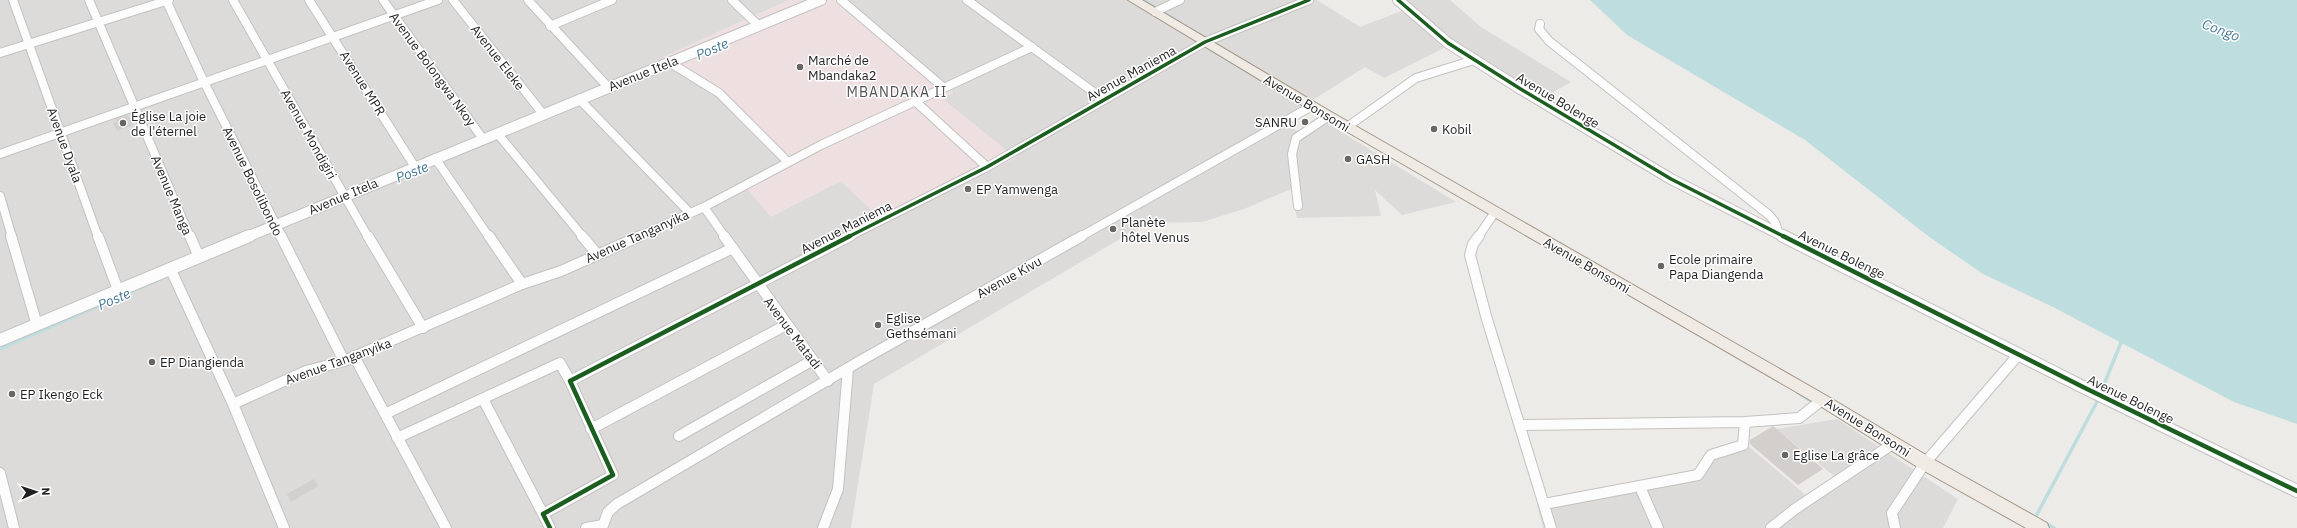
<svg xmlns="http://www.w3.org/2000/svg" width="2297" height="528" font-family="'IBM Plex Sans',sans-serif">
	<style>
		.residential { fill: #dcdbd9 }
		.commercial { fill: #eedfe0 }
		.water { fill: #bddddf }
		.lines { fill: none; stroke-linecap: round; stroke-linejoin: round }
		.stream-far1 { stroke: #bddddf; stroke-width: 2.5 }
		.stream { stroke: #bddddf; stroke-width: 3.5 }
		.building { fill: #d2cfcd }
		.minor-far1-casing { stroke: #c3c2c0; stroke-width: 10 }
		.minor-casing { stroke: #c3c2c0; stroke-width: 12 }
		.tertiary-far1-casing { stroke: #c3c2c0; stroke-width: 12 }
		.tertiary-casing { stroke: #c3c2c0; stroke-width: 14 }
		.primary-casing { stroke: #a39586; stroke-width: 2 }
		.minor-far1 { stroke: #fcfcfc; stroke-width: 8 }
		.minor { stroke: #fcfcfc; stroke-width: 10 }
		.tertiary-far1 { stroke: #fcfcfc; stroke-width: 10 }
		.tertiary { stroke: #fcfcfc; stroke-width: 12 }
		.primary { fill: #f0eae5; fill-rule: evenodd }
		.cycleway-far1-casing { stroke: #fff; stroke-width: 5.5 }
		.cycleway-casing { stroke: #fff; stroke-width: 7 }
		.cycleway-far1 { stroke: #1b5e20; stroke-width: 3.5 }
		.cycleway { stroke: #1b5e20; stroke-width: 4.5 }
		.poi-dot { fill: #676665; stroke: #fff; stroke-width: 1.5 }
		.labels { text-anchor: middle; stroke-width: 3; stroke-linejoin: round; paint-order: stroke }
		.street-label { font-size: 13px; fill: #1f1f1f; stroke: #fff }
		.poi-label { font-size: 13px; fill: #1f1f1f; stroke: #fff; text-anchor: start }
		.water-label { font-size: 14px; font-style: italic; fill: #467894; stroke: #fff }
		.neighbourhood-label { font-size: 14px; letter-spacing: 1px; fill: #525252; stroke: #fff }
	</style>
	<rect width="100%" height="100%" fill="#edebe8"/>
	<path class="residential" d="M0,0H789L663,57L841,181L885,223L942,98L953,93L845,0H1317L1360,27L1412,7L1406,0H1450L1481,27L1571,82L1543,98L1456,42L1384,78L1365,67L1281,120L1304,136L1325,122L1456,202L1402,215L1375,190L1381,216L1297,218L1291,189L1244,209L1202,222L1147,223L874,384L851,528H0Z
		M1837,419L1958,499L1943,528H1543L1537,505L1701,478L1713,456L1748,446L1807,496L1834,476L1776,429Z"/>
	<path class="commercial" d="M789,0H845L953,93L942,98L1016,158L885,223L841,181L771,217L743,184L783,160L717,93L663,57Z"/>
	<path class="water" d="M1590,0H2297V424L2234,402L2053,307L1983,274L1928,236L1805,140L1627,35Z"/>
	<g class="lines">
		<path class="stream-far1" d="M1144,0L1180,22
			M1203,45L1232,63
			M402,168L589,91"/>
		<path class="stream" d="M0,349L156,281
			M1797,392L1814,403
			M2101,392L2122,340
			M2034,520L2099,398
			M2045,523L2054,528"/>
	</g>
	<path class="building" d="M128,115L133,125L117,131L113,123L117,122L116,119Z
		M1773,426L1823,469L1798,485L1750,444V440Z
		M314,479L318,486L291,502L287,494Z"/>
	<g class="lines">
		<g class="minor-far1-casing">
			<path id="minor-far1" d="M13,0L98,237
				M89,0L190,237
				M166,0L204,82L282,237
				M233,0L368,237
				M309,0L415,167
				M383,0L483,139
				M453,0L543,114
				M528,0L608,87
				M732,0L759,26
				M841,0L943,87
				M967,0L1103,99
				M1155,12L1180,0
				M1540,24L1539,29L1549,41L1769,215L1775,222L1779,234
				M550,26L612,0
				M0,53L169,0
				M669,62L719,93L787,161
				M579,99L690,213
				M915,101L987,167
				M1347,127L1416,78L1474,60
				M497,133L583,237
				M0,154L438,0
				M435,158L489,237
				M0,196L12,237
				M1298,206L1292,154L1296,138L1329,116
				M704,207L725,237
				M638,237L704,207L821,145L1032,47
				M848,237L987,167L1205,42L1309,0
				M1080,237L1312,106
				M1478,237L1495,212"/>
		</g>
		<g class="minor-casing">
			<path id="minor" d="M11,236L37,325
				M98,236L118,290
				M190,236L199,257
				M281,236L344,361
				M368,236L423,328
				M489,236L522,284
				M582,236L597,254
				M724,236L828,381
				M1479,236L1473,244L1470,255L1486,316L1551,528
				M170,268L233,404L284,528
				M354,356L446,528
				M483,399L543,514
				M233,404L306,371L344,361L522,284L561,271L640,236
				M385,414L733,248
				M1520,425L1745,422L1799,418L1822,400
				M591,429L786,325
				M679,436L813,360
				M397,438L560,363L570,381
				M0,473L14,528
				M1640,487L1658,528
				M1544,504L1698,475L1711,455L1743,445L1745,422
				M550,528L543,514L613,475L570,381L850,236
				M586,528L603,525
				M602,528L608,512L617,504L860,361L1082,236
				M823,528L838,489L848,369
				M1771,528L1795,509L1894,443
				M1895,528L1892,513L1925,463L2019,354"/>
		</g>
		<g class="tertiary-far1-casing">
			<path id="tertiary-far1" d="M1398,0L1448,43L1519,88L1671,179L1785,237
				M247,237L821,0"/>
		</g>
		<g class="tertiary-casing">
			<path id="tertiary" d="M1783,236L2085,388L2297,491
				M0,340L249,236"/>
		</g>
		<g class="primary-casing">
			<path id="primary" d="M1128,0H1142L1333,113L1827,396L1931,458L2047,523L2049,528H2026L1919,468L1817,404L1325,119Z"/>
		</g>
		<use href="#minor-far1" class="minor-far1"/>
		<use href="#minor" class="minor"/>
		<use href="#tertiary-far1" class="tertiary-far1"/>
		<use href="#tertiary" class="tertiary"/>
		<use href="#primary" class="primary"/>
		<g class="cycleway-far1-casing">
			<path id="cycleway-far1" d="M1398,0L1448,43L1519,88L1671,179L1785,237
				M848,237L987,167L1205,42L1309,0"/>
		</g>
		<g class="cycleway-casing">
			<path id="cycleway" d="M1783,236L2085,388L2297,491
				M550,528L543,514L613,475L570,381L850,236"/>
		</g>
		<use href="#cycleway-far1" class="cycleway-far1"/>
		<use href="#cycleway" class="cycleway"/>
	</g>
	<g class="poi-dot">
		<circle cx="800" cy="67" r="4"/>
		<circle cx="1305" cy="122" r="4"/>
		<circle cx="123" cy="123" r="4"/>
		<circle cx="1434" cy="129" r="4"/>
		<circle cx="1348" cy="159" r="4"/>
		<circle cx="968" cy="189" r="4"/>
		<circle cx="1113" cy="229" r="4"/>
		<circle cx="1661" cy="266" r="4"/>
		<circle cx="878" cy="325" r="4"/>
		<circle cx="152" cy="362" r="4"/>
		<circle cx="12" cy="394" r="4"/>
		<circle cx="1785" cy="455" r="4"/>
	</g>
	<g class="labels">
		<g class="street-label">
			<text transform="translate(498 57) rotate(52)" y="5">Avenue Eleke</text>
			<text transform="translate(433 69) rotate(54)" y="5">Avenue Bolongwa Nkoy</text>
			<text transform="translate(643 73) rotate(-22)" y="5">Avenue Itela</text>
			<text transform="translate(1131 73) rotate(-29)" y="5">Avenue Maniema</text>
			<text transform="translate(363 83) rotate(58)" y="5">Avenue MPR</text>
			<text transform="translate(1558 100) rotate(31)" y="5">Avenue Bolenge</text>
			<text transform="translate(1307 103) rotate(31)" y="5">Avenue Bonsomi</text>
			<text transform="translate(309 134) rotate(61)" y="5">Avenue Mondigiri</text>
			<text transform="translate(65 145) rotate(70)" y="5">Avenue Dyala</text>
			<text transform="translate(253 181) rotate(64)" y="5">Avenue Bosolibondo</text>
			<text transform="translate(172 195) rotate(67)" y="5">Avenue Manga</text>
			<text transform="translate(343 196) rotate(-23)" y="5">Avenue Itela</text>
			<text transform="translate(846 227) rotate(-27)" y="5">Avenue Maniema</text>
			<text transform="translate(637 236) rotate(-24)" y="5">Avenue Tanganyika</text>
			<text transform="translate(1842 254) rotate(26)" y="5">Avenue Bolenge</text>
			<text transform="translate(1587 265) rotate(30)" y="5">Avenue Bonsomi</text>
			<text transform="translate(1009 277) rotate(-29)" y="5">Avenue Kivu</text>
			<text transform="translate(793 333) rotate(53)" y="5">Avenue Matadi</text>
			<text transform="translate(338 361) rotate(-20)" y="5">Avenue Tanganyika</text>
			<text transform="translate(2131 399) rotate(26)" y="5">Avenue Bolenge</text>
			<text transform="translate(1868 427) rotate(32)" y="5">Avenue Bonsomi</text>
		</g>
		<g class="poi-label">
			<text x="808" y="65">Marché de<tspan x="808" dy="15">Mbandaka2</tspan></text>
			<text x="131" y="121">Église La joie<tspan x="131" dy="15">de l'éternel</tspan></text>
			<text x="1297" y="127" text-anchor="end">SANRU</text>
			<text x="1442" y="134">Kobil</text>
			<text x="1356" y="164">GASH</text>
			<text x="976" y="194">EP Yamwenga</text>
			<text x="1121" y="227">Planète<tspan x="1121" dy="15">hôtel Venus</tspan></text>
			<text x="1669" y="264">Ecole primaire<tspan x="1669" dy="15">Papa Diangenda</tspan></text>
			<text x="886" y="323">Eglise<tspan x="886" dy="15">Gethsémani</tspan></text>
			<text x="160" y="367">EP Diangienda</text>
			<text x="20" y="399">EP Ikengo Eck</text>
			<text x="1793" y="460">Eglise La grâce</text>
		</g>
		<g class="water-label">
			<text transform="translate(2221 30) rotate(21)" y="5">Congo</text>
			<text transform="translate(712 49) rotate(-23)" y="5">Poste</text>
			<text transform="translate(412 172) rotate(-22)" y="5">Poste</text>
			<text transform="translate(114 299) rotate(-23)" y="5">Poste</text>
		</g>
		<g class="neighbourhood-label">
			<text x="897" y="97">MBANDAKA II</text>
		</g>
	</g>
	<g transform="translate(36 492) rotate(87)" stroke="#ffffff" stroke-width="3" paint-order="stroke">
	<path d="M0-3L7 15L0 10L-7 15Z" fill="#1f1f1f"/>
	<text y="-6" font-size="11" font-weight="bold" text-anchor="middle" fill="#1f1f1f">N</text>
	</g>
</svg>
